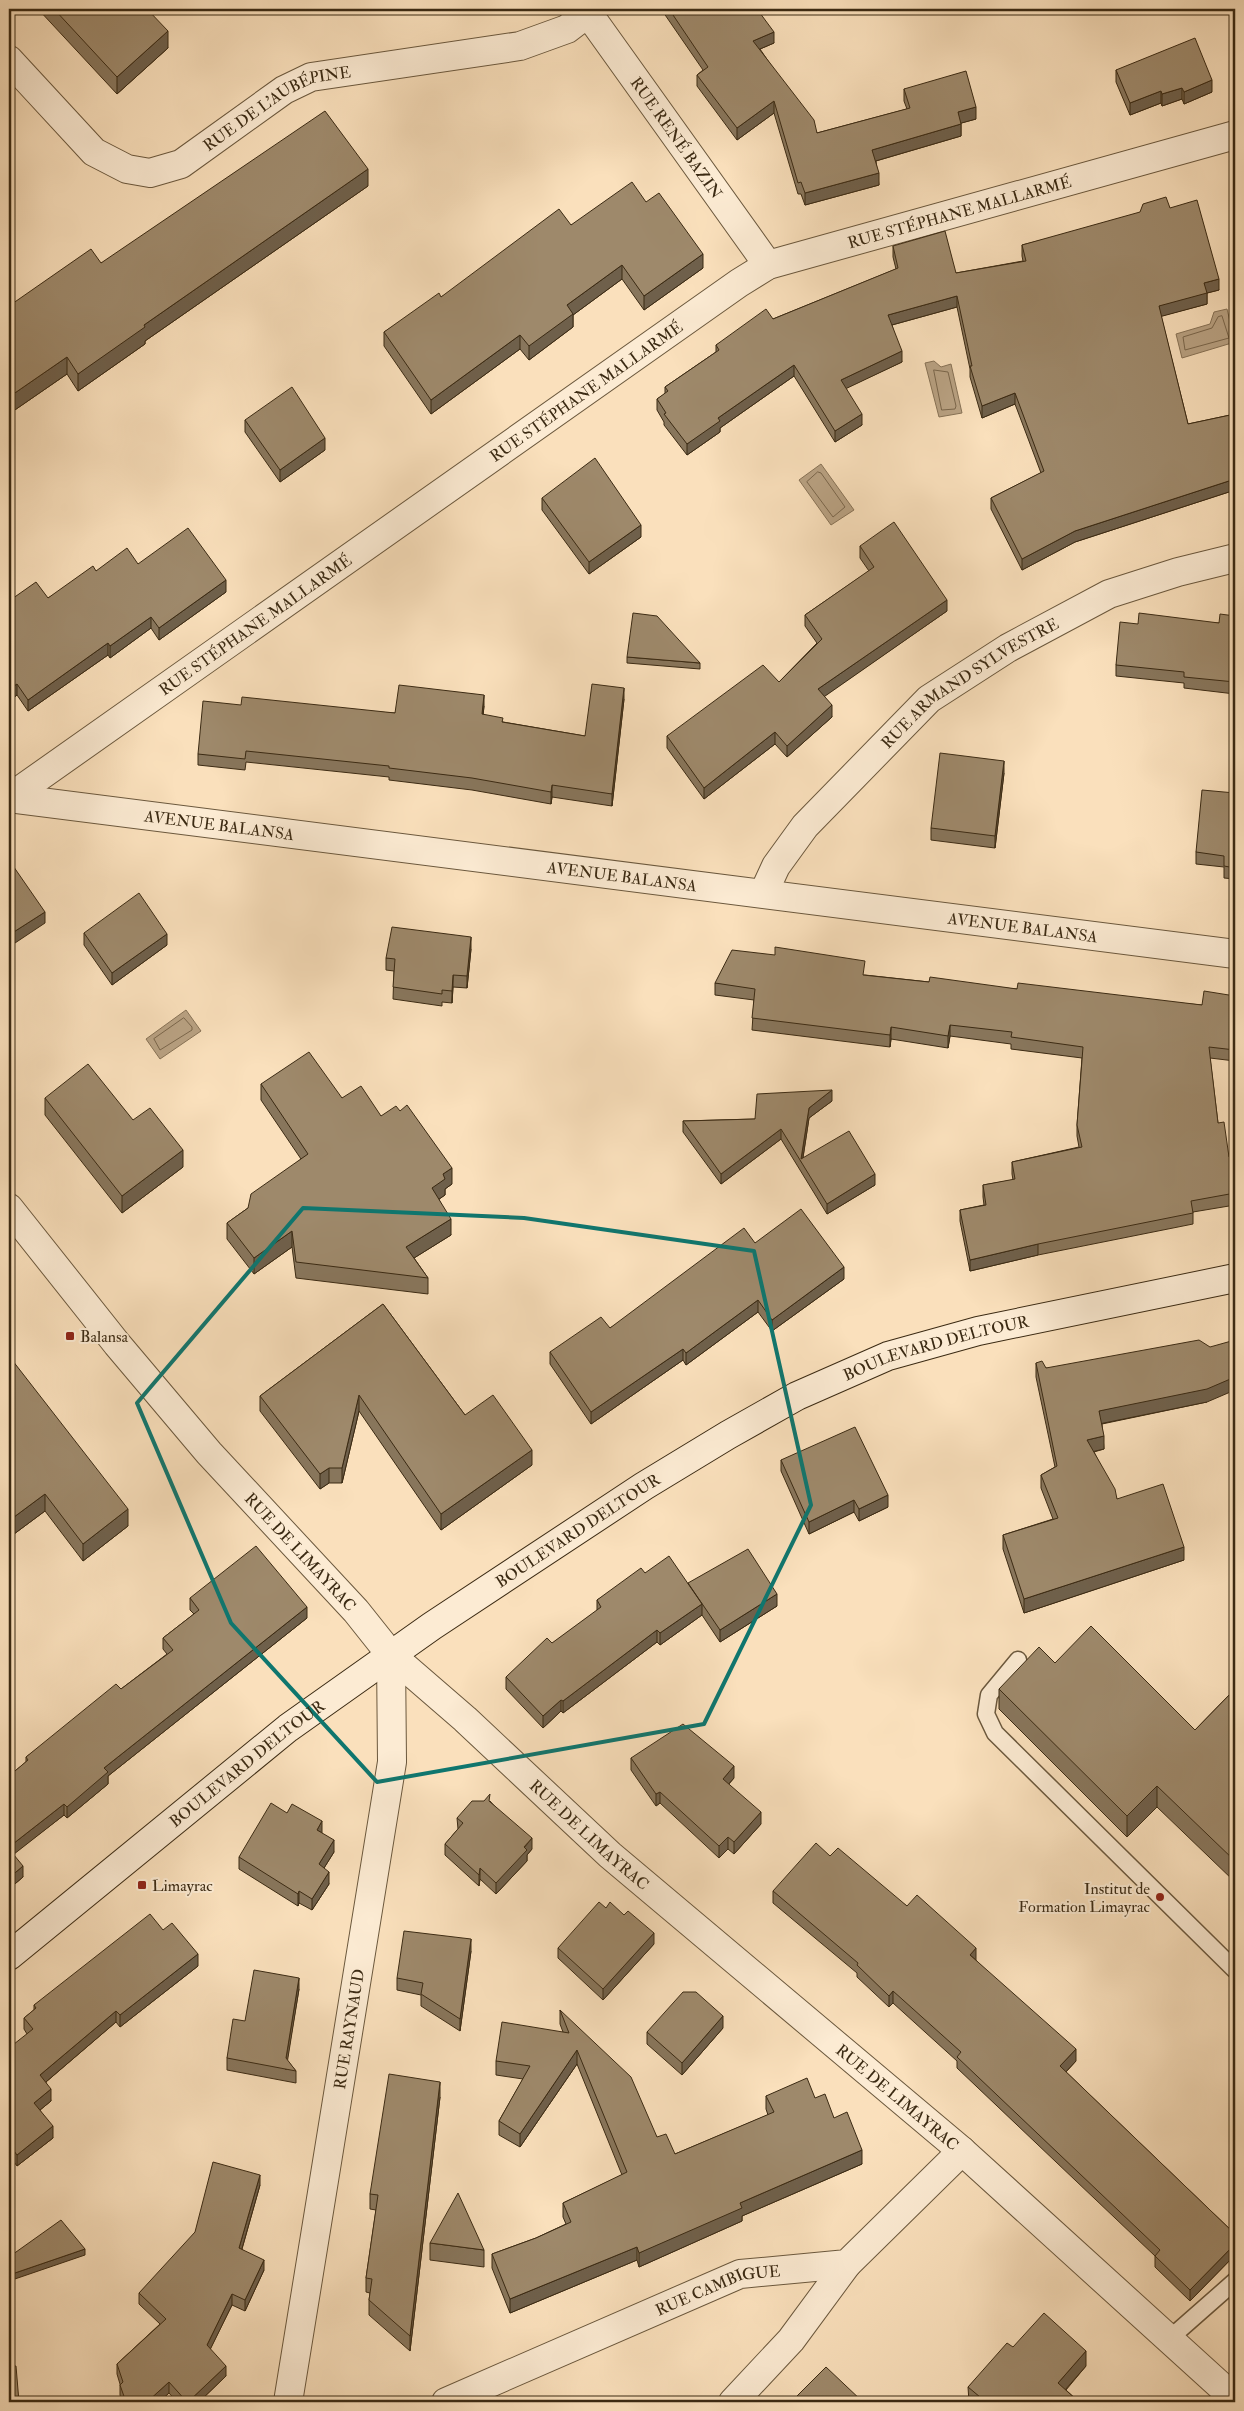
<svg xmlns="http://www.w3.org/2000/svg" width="1244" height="2411" font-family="'IM FELL Double Pica',serif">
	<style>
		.water { fill: #b9a283; stroke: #877256 }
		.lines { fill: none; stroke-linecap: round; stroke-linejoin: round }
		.shore { stroke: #7a664b; stroke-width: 1 }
		.lane-casing { stroke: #6b583d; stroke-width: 19 }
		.street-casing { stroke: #6b583d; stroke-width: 30 }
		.secondary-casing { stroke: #3b2a13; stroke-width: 30 }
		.lane { stroke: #fcebd3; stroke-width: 16 }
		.street { stroke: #fcebd3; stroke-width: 28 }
		.secondary { stroke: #fcebd3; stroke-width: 28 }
		.wall { fill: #88765c; stroke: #3b2a13 }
		.shaded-wall { fill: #6f604b; stroke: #3b2a13 }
		.building { fill: #9e896b; stroke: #3b2a13 }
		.marked { fill: none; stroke: #0f766e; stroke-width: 4; stroke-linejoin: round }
		.poi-dot { fill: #8f2418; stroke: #fcebd3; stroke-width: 2 }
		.labels { text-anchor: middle; stroke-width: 4; stroke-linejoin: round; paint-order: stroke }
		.street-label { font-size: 16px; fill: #3b2a13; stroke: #fcebd3 }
		.poi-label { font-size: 16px; fill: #3b2a13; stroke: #fcebd3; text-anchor: start }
	</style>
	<rect width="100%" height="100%" fill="#fae0bc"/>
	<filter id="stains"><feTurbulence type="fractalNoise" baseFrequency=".004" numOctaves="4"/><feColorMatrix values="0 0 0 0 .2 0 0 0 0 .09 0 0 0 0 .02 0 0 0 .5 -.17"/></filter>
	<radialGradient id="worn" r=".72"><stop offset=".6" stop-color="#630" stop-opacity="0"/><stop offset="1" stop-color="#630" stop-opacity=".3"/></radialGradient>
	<path class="water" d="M1227,309L1235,342L1182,358L1176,334L1210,324L1214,312Z
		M934,361L941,367L951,364L962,413L939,417L925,363Z
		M821,464L854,510L831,525L799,480Z
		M186,1010L201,1031L160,1059L146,1039Z"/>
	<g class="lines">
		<path class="shore" d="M1222,316L1229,338L1185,350L1183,337L1212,328L1218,317Z
			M934,370L948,372L956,406L955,409L942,410Z
			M818,472L821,473L845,507L833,517L807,482Z
			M184,1018L192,1027V1030L160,1050L154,1039Z"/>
		<g class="lane-casing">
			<path id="lane" d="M1018,1660L989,1695L986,1714L995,1733L1235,1970
				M1168,2340L1235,2281"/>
		</g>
		<g class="street-casing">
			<g id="street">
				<path id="s1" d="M585,9L768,265"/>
				<path id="s2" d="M9,60L94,152L127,169L150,173L181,164L284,90L311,77L520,46L567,29L588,13"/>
				<path id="s3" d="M9,798L739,283L768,265L1235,135"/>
				<path id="s4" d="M9,798L1235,954"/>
				<path id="s5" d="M764,892L776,866L805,826L929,699L1008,648L1109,594L1178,572L1235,558"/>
				<path id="s6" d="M9,1208L117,1344L209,1453L356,1611L391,1655L465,1719L610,1855L962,2151L1235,2399"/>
				<path id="s7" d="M288,2402L392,1762L391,1655"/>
				<path id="s8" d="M446,2402L740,2274L847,2264L962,2151"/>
				<path d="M733,2402L791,2340L847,2264"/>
			</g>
		</g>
		<g class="secondary-casing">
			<g id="secondary">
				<path id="s9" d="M9,1956L288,1728L432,1626L644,1486L728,1435L797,1396L888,1356L978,1331L1235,1278"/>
			</g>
		</g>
		<use href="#lane" class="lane"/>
		<use href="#street" class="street"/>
		<use href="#secondary" class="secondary"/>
	</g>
	<path class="wall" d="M38,9H147L168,48L117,94Z
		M661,9H757L774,43L760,49L817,133L907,109L904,101V89L976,119L961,123V136L876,161L879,185L805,205L801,194H798L774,113L737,140L697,86V75L703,70Z
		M1116,70L1212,92L1184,104L1182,99L1162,106L1161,103L1130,115L1116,82Z
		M368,186L145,341V344L78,391L67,374L9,414L101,263Z
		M646,202L703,268L644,310L622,279L573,315V327L529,360L520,349L431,414L384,346V332L441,297L571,225Z
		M1170,208L1219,290L1207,293V304L1161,316L1188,424L1235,414V490L1075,542L1022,570L991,509V498L1041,473L1015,404L982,418L970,377V369L957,307L892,325L902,362L846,388L862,425L835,442L794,376L720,428V432L687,455L664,425V422L657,410V399L665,394V387L716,352V345L773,319L896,269L893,257V246L956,273L1023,261L1022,256V245Z
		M245,420L325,450L280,482L245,432Z
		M542,498L641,537L589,574L542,510Z
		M860,546L947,611L824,696L832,717L787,757L775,744L704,799L667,748V736L779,682L817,643L805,626V615L869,571L860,558Z
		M138,564L226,592L159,640L151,628L110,658L108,655L28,711L17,695L9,701V601L48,598L96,571Z
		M1235,616V694L1184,688V683L1116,676V665L1138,624L1219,623Z
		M627,657L700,663V669L627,663Z
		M624,699L612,806L552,797L551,804L472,790L389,780V777L246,762L245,770L198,765V754L241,705L395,713L484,706L483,715L503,722L585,736Z
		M1004,773L995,848L931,840V828Z
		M1235,793V879L1224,878V867L1196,864V852Z
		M84,933L167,945L112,985L84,945Z
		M471,949L467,988L453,987L452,1003L442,1002V1006L393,999L394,971L386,970V958Z
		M865,975L929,982L1017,989L1202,1005L1235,996V1061L1210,1058L1218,1123L1229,1157L1235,1156V1205L1193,1212V1224L1038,1255L970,1271L960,1221V1210L984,1205L983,1197V1185L1013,1180L1012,1174V1162L1079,1147L1077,1136V1125L1082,1058L1011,1049V1044L950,1036L948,1048L891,1039L890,1047L752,1030L754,1000L715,995V983Z
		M261,1084L342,1098L381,1116L452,1184L445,1189V1195L439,1199L451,1235L414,1258L428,1278V1294L296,1278L292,1247L254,1274L227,1239V1223L248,1208L301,1159L261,1100Z
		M45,1098L133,1120L183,1167L122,1213L45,1115Z
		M832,1101L809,1118L803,1158L875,1185L827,1214L781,1139L721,1184L683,1132V1121L755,1119Z
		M755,1243L844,1279L772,1331L758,1312L686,1365L683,1360L591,1424L550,1364V1352L610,1328Z
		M383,1304L465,1415L532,1465L441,1530L359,1411L342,1483H329L320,1489L260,1411V1396Z
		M9,1356L128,1526L83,1561L45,1511L10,1537L9,1535Z
		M1036,1363L1046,1368L1207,1402L1102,1424L1104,1449L1094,1452L1117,1499L1184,1560L1024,1613L1003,1549V1535L1053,1519L1041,1488V1475L1055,1467L1036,1377Z
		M781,1460L888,1507L859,1521L854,1512L809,1534L781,1471Z
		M645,1573L777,1606L720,1642L702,1615L660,1645L657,1642L563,1713L561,1711L543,1728L506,1689V1677L597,1611V1600Z
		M190,1598L307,1618L108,1776V1784L67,1818L64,1815L13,1854L23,1877L9,1889V1776L26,1762V1757L121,1689L167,1654L163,1649V1638L194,1614L190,1610Z
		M1055,1663L1195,1730L1235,1689V1882L1157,1807L1127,1837L999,1709V1689Z
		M631,1758L734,1778L729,1784L761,1824L734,1854L728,1849L719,1858L660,1803L656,1806L631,1770Z
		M490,1801L532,1849L527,1855V1861L496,1894L480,1879L479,1886L445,1855V1844L458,1829L457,1818Z
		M322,1833L334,1852L324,1868L329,1884L312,1910L299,1903L298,1906L239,1869V1857Z
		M830,1856L907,1906L976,1960L1076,2061L1066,2072L1235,2234V2255L1190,2301L1155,2267V2256L957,2068V2061L893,2003L889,2007L857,1977V1973L773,1903V1891Z
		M606,1908L654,1944L603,2000L558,1958V1948Z
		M163,1930L198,1966L120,2027L116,2022L46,2082L51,2101L40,2110L53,2138L17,2166L14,2162L9,2166L27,2034L24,2029V2018L34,2010V2005Z
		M471,1951L460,2031L421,2006V1995L397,1990V1978Z
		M299,1989L287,2060L296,2071V2083L227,2070V2058L245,2021Z
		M560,2010L657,2137L675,2154L768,2115L766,2109V2096L815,2098L834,2118L862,2164L742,2216V2221L639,2267L637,2260L510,2313L492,2268V2254L536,2238L566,2224L563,2217V2203L622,2175L577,2064L520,2147L499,2135V2121L523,2079L496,2075V2061L563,2032L560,2024Z
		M723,2028L682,2075L647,2044V2032Z
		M440,2097L410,2351L369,2315V2300L370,2293L366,2292V2278L376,2210L370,2209V2194Z
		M260,2185L242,2249L264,2270L245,2311L232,2305L210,2349L226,2376L199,2402H177L169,2393L159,2402H122L120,2395V2384L117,2374V2364L160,2324L139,2304V2293Z
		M430,2243L484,2250V2267L430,2260Z
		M1013,2347L1086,2366L1066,2390L1079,2402H969L968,2387Z"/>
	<path class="shaded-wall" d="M168,31V48L117,94V77Z
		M774,32V43L753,52V41Z
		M1212,80V92L1184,104V92Z
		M1182,88V99L1162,106V94Z
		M1161,91V103L1130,115V103Z
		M774,101V113L737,140V128Z
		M976,107V119L958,124V112Z
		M961,124V136L872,162V150Z
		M368,169V186L145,341V344L78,391V374L144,325Z
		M879,173V185L805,205V193Z
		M703,254V268L644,310V296Z
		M622,265V279L573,315V327L529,360V346L567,305Z
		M1219,279V290L1207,293V304L1159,317V306L1204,283Z
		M957,296V307L888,326V315Z
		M520,335V349L431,414V400Z
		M902,351V362L841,391V380Z
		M67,357V374L9,414V397Z
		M794,365V376L720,428V432L687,455V444L718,418Z
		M1015,393V404L982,418V406Z
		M862,414V425L835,442V431Z
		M325,438V450L280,482V470Z
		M1235,479V490L1075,542L1022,570V559L1075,531Z
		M641,525V537L589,574V562Z
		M226,580V592L159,640V628Z
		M947,600V611L818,701V689Z
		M151,617V628L110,658V646Z
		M108,643V655L28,711V700Z
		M17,684V695L9,701V689Z
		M624,688V699L612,806V794Z
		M484,695V706L482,726V714Z
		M832,705V717L787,757V746Z
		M775,732V744L704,799V788Z
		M1004,761V773L995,848V836Z
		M552,785V797L551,804V792Z
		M45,912V923L9,947V935Z
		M167,934V945L112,985V973Z
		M471,937V949L467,988V976Z
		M453,975V987L452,1003V991Z
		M950,1025V1036L948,1048V1036Z
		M891,1027V1039L890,1047V1035Z
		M832,1090V1101L809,1118L802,1163L801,1161L809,1108Z
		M781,1129V1139L721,1184V1174Z
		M183,1150V1167L122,1213V1196Z
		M452,1168V1184L445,1189V1195L432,1204V1188L443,1174Z
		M875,1174V1185L827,1214V1204Z
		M451,1219V1235L406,1263V1247Z
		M292,1231V1247L254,1274V1258Z
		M1038,1244V1255L970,1271V1260Z
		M844,1267V1279L772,1331V1320Z
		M758,1300V1312L686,1365V1353Z
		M683,1349V1360L591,1424V1412Z
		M1235,1377V1390L1207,1402L1099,1424V1411Z
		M359,1395V1411L342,1483V1468Z
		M1104,1436V1449L1087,1453V1440Z
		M532,1450V1465L441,1530V1514Z
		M329,1468V1483L320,1489V1474Z
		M45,1494V1511L10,1537V1520Z
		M888,1495V1507L859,1521V1509Z
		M854,1500V1512L809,1534V1522Z
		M128,1509V1526L83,1561V1544Z
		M1184,1547V1560L1024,1613V1599Z
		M777,1594V1606L720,1642V1630Z
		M702,1604V1615L660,1645V1633Z
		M307,1607V1618L108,1776V1784L67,1818V1807L104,1768Z
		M657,1630V1642L563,1713V1701Z
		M561,1700V1711L543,1728V1716Z
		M734,1766V1778L723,1790V1779Z
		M1157,1786V1807L1127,1837V1816Z
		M660,1792V1803L656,1806V1794Z
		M64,1804V1815L9,1858V1847Z
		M761,1812V1824L734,1854V1842Z
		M322,1821V1833L317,1830Z
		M728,1837V1849L719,1858V1846Z
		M532,1838V1849L527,1855V1861L496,1894V1883Z
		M334,1840V1852L319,1876V1864Z
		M23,1866V1877L9,1889V1878Z
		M480,1868V1879L479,1886V1875Z
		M329,1872V1884L312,1910V1899Z
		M299,1891V1903L298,1906V1894Z
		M654,1933V1944L603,2000V1989Z
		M471,1939V1951L460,2031V2019Z
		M976,1948V1960L970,1955Z
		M198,1954V1966L120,2027V2015Z
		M299,1978V1989L286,2070V2058Z
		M893,1991V2003L889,2007V1996Z
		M116,2011V2022L40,2087V2075Z
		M723,2016V2028L682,2075V2063Z
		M1076,2049V2061L1060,2078V2066Z
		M577,2050V2064L520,2147V2134Z
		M440,2082V2097L410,2351V2336Z
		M51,2089V2101L34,2115V2103Z
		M53,2126V2138L17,2166V2155Z
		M862,2150V2164L742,2216V2221L639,2267V2253L740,2203Z
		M14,2151V2162L9,2166V2154Z
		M260,2175V2185L239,2259V2248Z
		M1235,2244V2255L1190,2301V2290Z
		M637,2247V2260L510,2313V2299Z
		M85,2249V2255L9,2281V2275Z
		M264,2260V2270L245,2311V2300Z
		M232,2294V2305L207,2356V2345Z
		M1086,2351V2366L1058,2398V2383Z
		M226,2366V2376L199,2402H188Z
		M169,2382V2393L159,2402H147Z"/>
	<path class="building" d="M54,9H147L168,31L117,77Z
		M669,9H757L774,32L753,41L814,120L817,133L910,108L904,89L966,71L976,107L958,112L961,124L872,150L879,173L805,193L801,182L798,183L774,101L737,128L697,75L708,67Z
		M1195,38L1212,80L1184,92L1182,88L1162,94L1161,91L1130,103L1116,70Z
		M325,111L368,169L144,325L145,327L78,374L67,357L9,397V306L91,249L101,263Z
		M632,182L646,202L659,193L703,254L644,296L622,265L567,305L573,314L529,346L520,335L431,400L384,332L439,293L441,297L559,209L571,225Z
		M1166,197L1170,208L1197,200L1219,279L1204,283L1207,293L1159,306L1188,424L1235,414V479L1075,531L1022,559L991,498L1044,471L1015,393L982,406L970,366H972L957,296L888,315L902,351L841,380L862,414L835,431L794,365L718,418L720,421L687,444L664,414L666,413L657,399L668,391L665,387L719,350L716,345L766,309L773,319L898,268L893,246L945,231L956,273L1026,261L1022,245L1140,212L1143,204Z
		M292,387L325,438L280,470L245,420Z
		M595,458L641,525L589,562L542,498Z
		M894,522L947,600L818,689L832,705L787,746L775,732L704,788L667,736L763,665L779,682L822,639L805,615L874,567L860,546Z
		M188,528L226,580L159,628L151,617L110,646L108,643L28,700L17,684L9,689V601L36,582L48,598L93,566L96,571L127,548L138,564Z
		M633,613L657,616L700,663L627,657Z
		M1139,613L1219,623L1220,614L1235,616V682L1184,677V672L1116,665L1120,622L1138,624Z
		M592,684L624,688L612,794L552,785L551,792L472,778L389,768V766L246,751L245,759L198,754L203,701L241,705L242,697L395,713L399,685L484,695L482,714L503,718L502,722L585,736Z
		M940,753L1004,761L995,836L931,828Z
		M1202,790L1235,793V868L1224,866V856L1196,852Z
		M9,860L45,912L9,935Z
		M139,893L167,934L112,973L84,933Z
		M392,927L471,937L467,976L453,975L452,991L442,990V994L393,987L395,959L386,958Z
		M775,947L865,961L863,975L929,982L930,977L1017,989L1018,983L1202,1005L1204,991L1235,996V1050L1209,1047L1218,1123L1224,1122L1229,1157L1235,1156V1193L1191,1201L1193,1213L1038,1244L970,1260L960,1210L986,1205L983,1185L1015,1179L1012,1162L1082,1147L1077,1125L1083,1047L1011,1037L1012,1032L950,1025L948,1036L891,1027L890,1035L752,1018L755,989L715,983L732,950L775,955Z
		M309,1052L342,1098L361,1086L381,1116L396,1106L400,1111L407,1105L452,1168L443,1174L445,1179L432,1188L451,1219L406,1247L428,1278L296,1262L292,1231L254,1258L227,1223L248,1208L251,1194L308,1154L261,1084Z
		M88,1064L133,1120L150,1108L183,1150L122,1196L45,1098Z
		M832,1090L809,1108L801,1159L849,1131L875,1174L827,1204L781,1129L721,1174L683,1121L755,1119L757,1094Z
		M801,1209L844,1267L772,1320L758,1300L686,1353L683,1349L591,1412L550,1352L601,1317L610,1328L744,1228L755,1243Z
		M383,1304L465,1415L493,1395L532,1450L441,1514L359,1395L342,1468H329L320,1474L260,1396Z
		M1199,1340L1210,1347L1235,1340V1377L1207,1389L1099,1411L1104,1436L1087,1440L1115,1489L1117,1499L1163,1484L1184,1547L1024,1599L1003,1535L1058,1518L1041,1475L1057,1466L1036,1363L1042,1361L1046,1368Z
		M9,1356L128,1509L83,1544L45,1494L10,1520L9,1518Z
		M855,1427L888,1495L859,1509L854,1500L809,1522L781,1460Z
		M256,1546L307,1607L104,1768L108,1772L67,1807L64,1804L9,1847V1776L28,1760L26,1757L116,1684L121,1689L173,1650L163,1638L199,1610L190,1598Z
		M748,1549L777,1594L720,1630L688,1583Z
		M669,1556L702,1604L660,1633L657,1630L563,1701L561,1700L543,1716L506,1677L547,1638L552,1643L601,1607L597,1600L641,1568L645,1573Z
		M1091,1626L1195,1730L1235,1689V1861L1157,1786L1127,1816L999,1689L1039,1647L1055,1663Z
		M683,1724L734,1766L723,1779L761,1812L734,1842L728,1837L719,1846L660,1792L656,1794L631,1758Z
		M490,1794L489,1801L532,1838L524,1847L527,1850L496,1883L480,1868L479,1875L445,1844L463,1823L457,1818L472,1801H484Z
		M271,1803L287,1813L292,1804L322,1821L317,1830L334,1840L319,1864L329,1872L312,1899L299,1891L298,1894L239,1857Z
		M816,1843L830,1856L838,1848L907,1906L917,1895L976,1948L970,1955L1076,2049L1060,2066L1235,2234V2244L1190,2290L1155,2256L1160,2250L957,2057L961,2052L893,1991L889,1996L857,1965L858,1963L773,1891Z
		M9,1849L23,1866L9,1878Z
		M599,1902L606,1908L610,1902L624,1915L628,1911L654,1933L603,1989L558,1948Z
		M150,1914L163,1930L172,1923L198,1954L120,2015L116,2011L40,2075L51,2089L34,2103L53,2126L17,2155L14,2151L9,2154V2048L33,2029L24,2018L36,2008L34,2005Z
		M404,1931L471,1939L460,2019L421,1994L423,1983L397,1978Z
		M254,1970L299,1978L286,2058L296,2071L227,2058L233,2019L245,2021Z
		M683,1992H696L723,2016L682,2063L647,2032Z
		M560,2010L631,2077L657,2137L666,2134L675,2154L774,2112L766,2096L807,2078L815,2098L825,2094L834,2118L847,2112L862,2150L740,2203L742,2208L639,2253L637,2247L510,2299L492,2254L536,2238L571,2222L563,2203L627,2172L577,2050L520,2134L499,2121L530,2066L496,2061L502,2022L569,2033Z
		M389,2074L440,2082L410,2336L369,2300L372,2279L366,2278L378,2195L370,2194Z
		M213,2162L260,2175L239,2248L264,2260L245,2300L232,2294L207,2345L226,2366L188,2402H187L169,2382L147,2402H126L120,2385L123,2382L117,2364L166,2319L139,2293L195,2232Z
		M458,2193L484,2250L430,2243Z
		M61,2220L85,2249L9,2275V2257Z
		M1044,2313L1086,2351L1058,2383L1079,2402H986L968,2387L1007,2343L1013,2347Z
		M9,2366H16L19,2402H9Z
		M826,2367L863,2402H791Z"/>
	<path class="marked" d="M303,1208L524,1218L754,1251L811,1505L704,1724L377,1782L231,1623L137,1403Z"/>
	<g class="poi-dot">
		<rect x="65" y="1331" width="10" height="10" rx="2.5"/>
		<rect x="137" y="1880" width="10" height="10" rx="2.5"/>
		<circle cx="1160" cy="1897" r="5"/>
	</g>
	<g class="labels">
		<g class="street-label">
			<text dy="6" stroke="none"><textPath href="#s2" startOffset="331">RUE DE L'AUBÉPINE</textPath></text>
			<text dy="6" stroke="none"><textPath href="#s1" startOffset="158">RUE RENÉ BAZIN</textPath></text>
			<text dy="6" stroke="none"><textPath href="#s3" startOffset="1126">RUE STÉPHANE MALLARMÉ</textPath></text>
			<text dy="6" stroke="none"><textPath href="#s3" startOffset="706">RUE STÉPHANE MALLARMÉ</textPath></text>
			<text dy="6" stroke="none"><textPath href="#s3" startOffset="301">RUE STÉPHANE MALLARMÉ</textPath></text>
			<text dy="6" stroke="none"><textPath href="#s5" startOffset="298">RUE ARMAND SYLVESTRE</textPath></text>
			<text dy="6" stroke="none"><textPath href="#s4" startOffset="212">AVENUE BALANSA</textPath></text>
			<text dy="6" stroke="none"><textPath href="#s4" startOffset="618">AVENUE BALANSA</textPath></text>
			<text dy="6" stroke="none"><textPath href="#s4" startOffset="1022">AVENUE BALANSA</textPath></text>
			<text dy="6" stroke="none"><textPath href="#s9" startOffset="1116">BOULEVARD DELTOUR</textPath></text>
			<text dy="6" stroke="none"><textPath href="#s9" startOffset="711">BOULEVARD DELTOUR</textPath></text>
			<text dy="6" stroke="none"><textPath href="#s6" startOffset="451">RUE DE LIMAYRAC</textPath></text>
			<text dy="6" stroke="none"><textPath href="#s9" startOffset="306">BOULEVARD DELTOUR</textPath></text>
			<text dy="6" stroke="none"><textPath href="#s6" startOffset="856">RUE DE LIMAYRAC</textPath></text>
			<text dy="6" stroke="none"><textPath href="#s7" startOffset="378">RUE RAYNAUD</textPath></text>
			<text dy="6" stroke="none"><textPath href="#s6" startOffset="1261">RUE DE LIMAYRAC</textPath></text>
			<text dy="6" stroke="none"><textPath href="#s8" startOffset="295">RUE CAMBIGUE</textPath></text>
		</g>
		<g class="poi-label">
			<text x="80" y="1342">Balansa</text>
			<text x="152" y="1891">Limayrac</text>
			<text x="1150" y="1894" text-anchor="end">Institut de<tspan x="1150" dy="18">Formation Limayrac</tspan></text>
		</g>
	</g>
	<rect width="1244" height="2411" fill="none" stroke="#fae0bc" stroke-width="30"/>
	<rect x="10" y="10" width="1224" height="2391" fill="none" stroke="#3b2a13" stroke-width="2.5"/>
	<rect x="15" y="15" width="1214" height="2381" fill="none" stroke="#3b2a13"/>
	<rect width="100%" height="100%" filter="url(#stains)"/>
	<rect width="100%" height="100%" fill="url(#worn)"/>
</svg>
